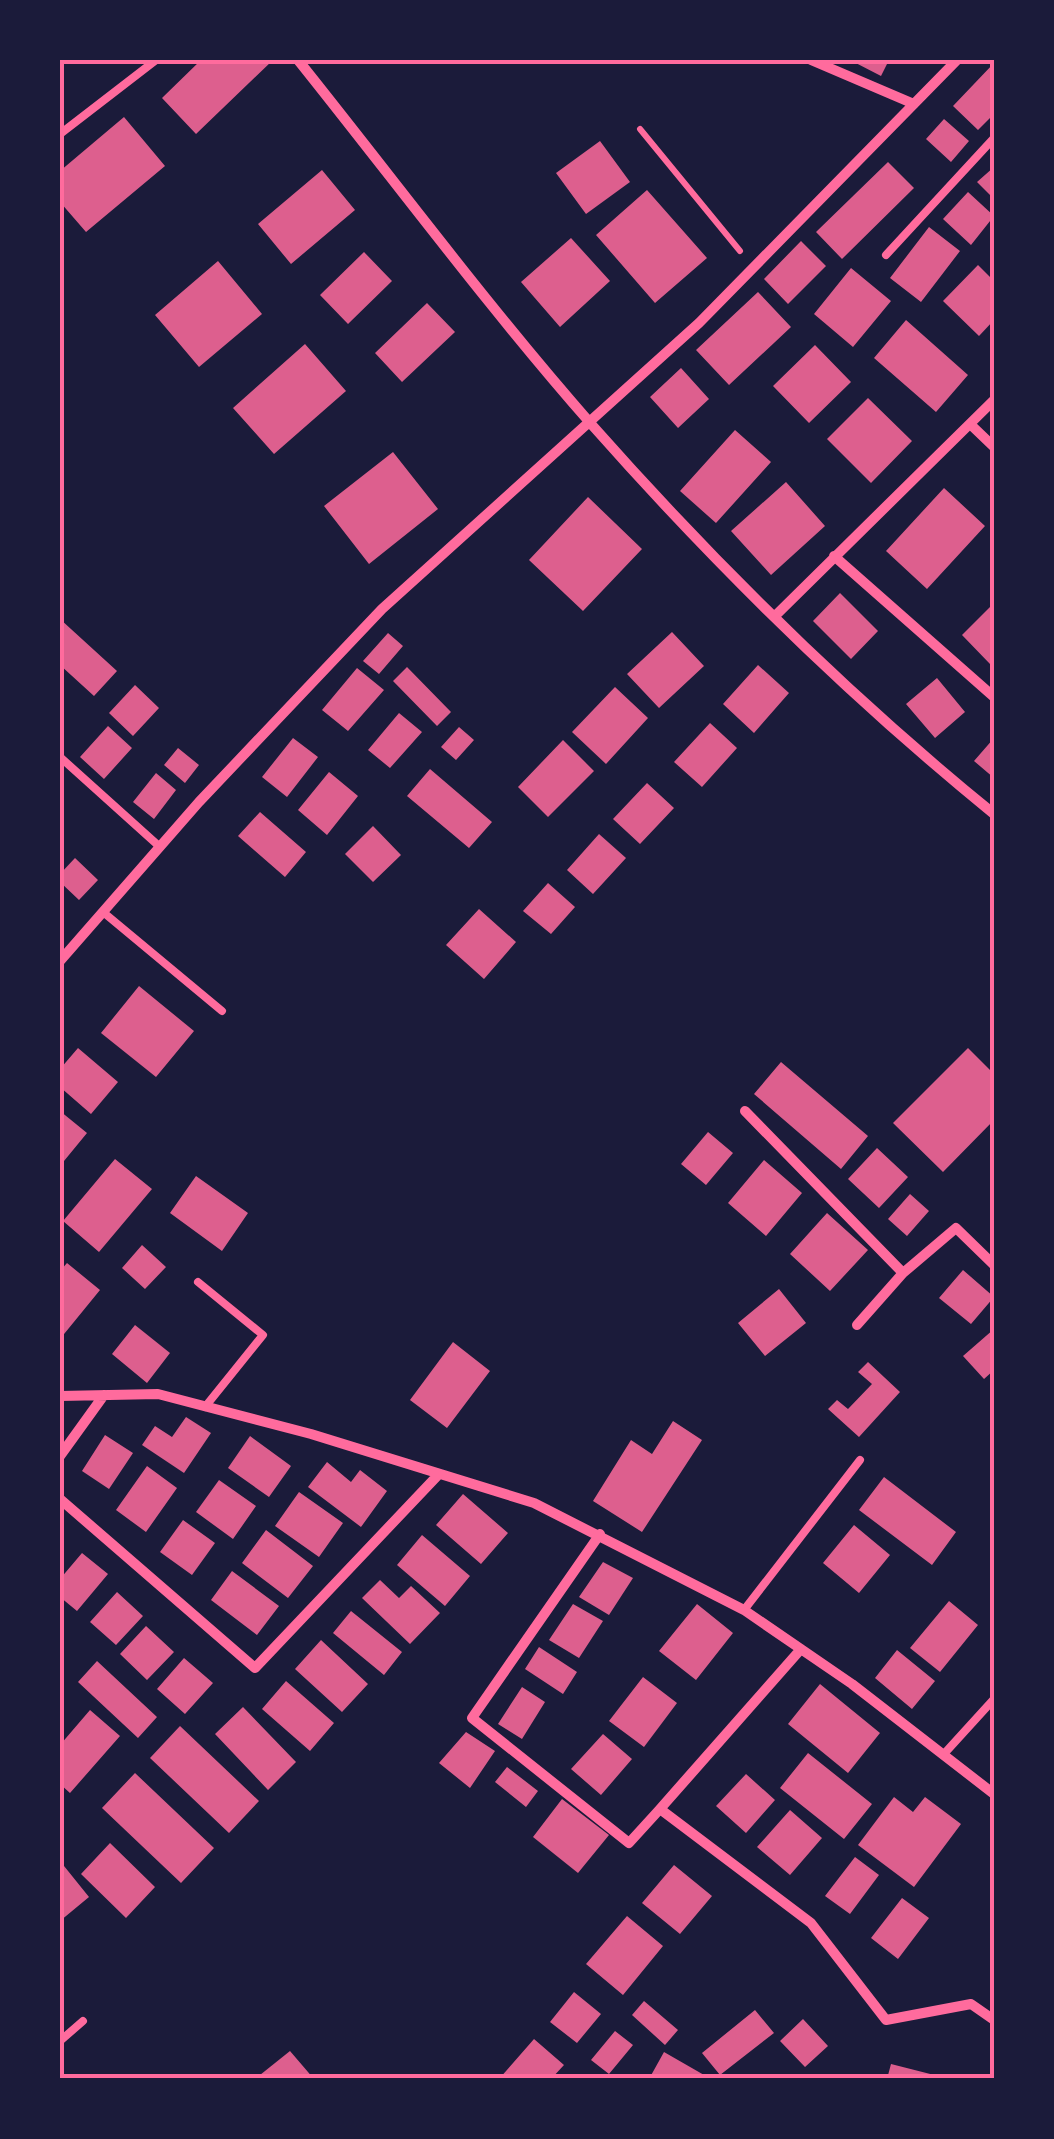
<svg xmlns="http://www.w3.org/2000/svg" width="1054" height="2139" font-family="Figtree,sans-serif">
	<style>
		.building { fill: #dd5f8e }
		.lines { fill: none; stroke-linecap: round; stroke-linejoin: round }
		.path { stroke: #ff6b9d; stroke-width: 6 }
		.service { stroke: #ff6b9d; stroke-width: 8 }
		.minor { stroke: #ff6b9d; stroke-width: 10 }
		.neatline { fill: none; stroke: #ff6b9d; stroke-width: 4 }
	</style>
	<rect width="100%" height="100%" fill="#1b1b3a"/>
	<path class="building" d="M201,60H273L196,134L162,98Z
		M850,60H889L881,76Z
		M994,63V114L978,130L953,106Z
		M124,117L165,166L86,232L60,202V171Z
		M944,119L969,141L951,162L926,139Z
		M600,141L630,182L586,214L556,173Z
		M888,162L914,188L842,259L816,232Z
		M994,167V199L977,182Z
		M322,170L355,210L291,264L258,224Z
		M647,190L707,258L655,303L596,235Z
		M968,192L994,216L971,245L943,219Z
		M929,227L960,251L921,302L890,278Z
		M571,238L610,281L560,327L521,282Z
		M801,241L826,266L788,304L764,279Z
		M364,252L392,281L348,324L320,295Z
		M218,261L262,314L199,367L155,315Z
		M978,265L994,281V320L979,336L943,301Z
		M851,268L891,301L853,347L814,314Z
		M758,292L791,327L729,385L696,350Z
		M427,303L455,332L402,382L375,353Z
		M906,320L968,375L936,412L874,358Z
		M305,344L346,391L274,454L233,408Z
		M815,345L851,382L809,423L773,386Z
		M681,368L709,399L678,428L650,397Z
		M868,398L912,441L871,483L827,439Z
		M735,430L771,462L716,523L680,491Z
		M393,452L438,509L369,564L324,506Z
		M786,482L825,526L771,575L731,531Z
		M944,488L985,526L927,589L886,551Z
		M588,497L642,549L583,611L529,560Z
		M840,593L878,631L851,659L813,621Z
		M994,603V660L990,664L962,635Z
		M60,619L117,671L94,696L60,665Z
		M672,632L704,666L659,708L627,674Z
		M388,633L403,646L379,674L363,661Z
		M758,665L789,693L754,733L723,704Z
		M407,667L451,712L437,726L393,681Z
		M357,668L384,690L348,731L322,710Z
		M937,678L965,712L935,738L906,704Z
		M135,685L159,708L133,736L109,713Z
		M615,687L648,718L606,764L572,732Z
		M399,713L422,732L390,768L368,750Z
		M710,723L737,748L702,787L674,762Z
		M108,726L132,748L104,779L80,757Z
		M459,727L474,740L456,760L441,747Z
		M293,738L318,757L287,797L262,777Z
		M994,738V778L974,761Z
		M563,740L594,771L548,817L518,787Z
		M178,748L199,765L185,783L164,765Z
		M430,769L492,822L469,848L407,796Z
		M329,772L358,796L327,835L298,810Z
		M156,773L176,790L154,819L133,802Z
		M647,783L674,808L640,844L613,819Z
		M260,812L306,852L285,877L238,836Z
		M373,826L401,855L373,882L345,854Z
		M599,834L626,858L593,894L567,870Z
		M75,858L98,880L79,900L60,882V874Z
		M548,883L575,907L551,934L523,911Z
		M479,909L516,942L484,979L446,945Z
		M139,986L194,1031L156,1077L101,1033Z
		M78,1048L118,1082L91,1114L60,1087V1069Z
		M968,1048L994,1074V1120L943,1172L893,1123Z
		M781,1062L868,1136L841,1169L754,1094Z
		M60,1111L87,1133L64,1161L60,1157Z
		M708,1132L733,1153L706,1185L681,1164Z
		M877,1148L908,1177L879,1208L848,1179Z
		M115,1159L152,1189L99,1252L63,1221Z
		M764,1160L802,1193L766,1236L728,1203Z
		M196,1176L248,1213L222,1251L170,1213Z
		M910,1194L929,1211L907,1236L888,1219Z
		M827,1213L868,1250L830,1291L790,1254Z
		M142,1245L166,1267L145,1289L122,1268Z
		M67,1263L100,1290L60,1339V1271Z
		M963,1270L994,1297L971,1324L939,1298Z
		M779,1289L806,1323L765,1356L738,1323Z
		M135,1325L170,1353L147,1383L112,1354Z
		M994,1329V1370L984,1379L963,1356Z
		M453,1342L490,1371L447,1428L410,1400Z
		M868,1362L900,1392L859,1437L828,1409L837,1400L848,1409L872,1384L858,1372Z
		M186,1417L211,1433L184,1473L142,1445L155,1426L172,1437Z
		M673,1421L702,1440L642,1532L593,1501L631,1440L652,1454Z
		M105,1435L133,1453L109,1489L82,1471Z
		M250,1436L291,1466L269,1497L228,1468Z
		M327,1462L351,1482L360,1470L387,1491L361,1527L308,1487Z
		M147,1466L177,1488L146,1532L116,1510Z
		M884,1477L956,1532L932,1565L859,1510Z
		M219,1480L256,1506L233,1539L196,1512Z
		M299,1492L343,1523L319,1557L275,1526Z
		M463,1494L508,1533L481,1564L436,1525Z
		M183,1520L215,1543L192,1575L160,1552Z
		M854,1525L890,1555L859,1593L823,1563Z
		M266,1530L313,1566L288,1598L242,1563Z
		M422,1535L470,1576L445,1606L397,1565Z
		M82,1553L108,1574L77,1611L60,1597V1579Z
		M603,1562L633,1578L609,1615L579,1597Z
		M232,1571L279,1606L257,1635L211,1600Z
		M380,1580L399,1598L411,1586L440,1613L410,1644L362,1598Z
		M117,1592L143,1616L116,1645L90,1622Z
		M949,1601L978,1625L940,1672L910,1648Z
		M573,1604L603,1621L579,1658L549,1640Z
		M697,1604L733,1633L696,1680L659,1651Z
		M351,1611L402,1652L384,1675L333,1633Z
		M146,1626L174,1652L147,1680L120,1654Z
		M321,1640L368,1684L342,1712L295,1669Z
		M539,1647L577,1672L563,1694L525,1669Z
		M897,1650L935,1681L912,1709L875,1678Z
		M184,1658L213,1683L185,1714L157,1689Z
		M97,1661L157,1717L138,1738L78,1682Z
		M643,1677L677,1703L644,1747L609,1721Z
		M286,1681L334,1723L310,1751L262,1709Z
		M820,1684L880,1733L848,1773L788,1724Z
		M522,1687L545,1702L522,1739L498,1724Z
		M243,1707L296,1762L268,1790L215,1734Z
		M90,1710L120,1736L70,1793L60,1784V1745Z
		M180,1726L259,1801L229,1833L150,1758Z
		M466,1732L495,1751L470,1788L439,1763Z
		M603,1734L632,1759L601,1795L571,1769Z
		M808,1753L872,1804L844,1839L780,1788Z
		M507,1767L538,1791L526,1807L495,1782Z
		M135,1773L214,1848L181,1883L102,1808Z
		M746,1774L775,1800L746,1833L716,1806Z
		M894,1797L913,1812L925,1797L961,1824L914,1887L858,1845Z
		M562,1799L609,1835L578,1873L533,1837Z
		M790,1810L822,1838L790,1875L757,1847Z
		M110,1843L155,1887L126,1918L81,1874Z
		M855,1857L879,1875L850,1914L825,1896Z
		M60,1861L89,1897L60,1921Z
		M674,1865L712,1896L680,1934L642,1903Z
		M902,1898L929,1918L898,1959L871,1938Z
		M627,1916L663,1946L623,1995L586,1964Z
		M574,1992L601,2014L577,2043L550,2022Z
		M644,2001L678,2030L665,2045L632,2015Z
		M755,2010L774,2033L720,2075L702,2053Z
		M803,2019L828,2046L805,2067L780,2041Z
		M615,2031L633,2045L609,2074L591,2060Z
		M534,2039L564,2065L551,2079H499Z
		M290,2051L314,2079H255Z
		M664,2052L711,2079H649Z
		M891,2064L946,2078V2079H887Z"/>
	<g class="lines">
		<path class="path" d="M640,129L740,251"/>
		<path class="service" d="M60,134L156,60
			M886,255L994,138
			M60,757L160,847
			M103,912L222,1011
			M198,1282L263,1335L205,1407
			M744,1610L860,1460
			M943,1755L994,1699
			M60,2041L83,2021"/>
		<path class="minor" d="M298,60C395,181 489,308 592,425C715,564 850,697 994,814
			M811,60L914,104
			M970,424L994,447
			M834,556L994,697
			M776,615L994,400
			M60,961L199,802L382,609L699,323L957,60
			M745,1111L903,1273L956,1228L994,1265
			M857,1325L903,1273
			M60,1396L158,1394L311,1434L534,1503L744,1610L852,1684L994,1794
			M60,1456L104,1395
			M60,1499L255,1668L439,1474
			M600,1534L472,1718L629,1843L660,1809
			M801,1649L660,1809L811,1923L886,2020L971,2004L994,2020"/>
	</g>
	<rect width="1054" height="2139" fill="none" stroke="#1b1b3a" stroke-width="125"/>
	<rect x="62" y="62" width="930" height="2014" class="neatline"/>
</svg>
